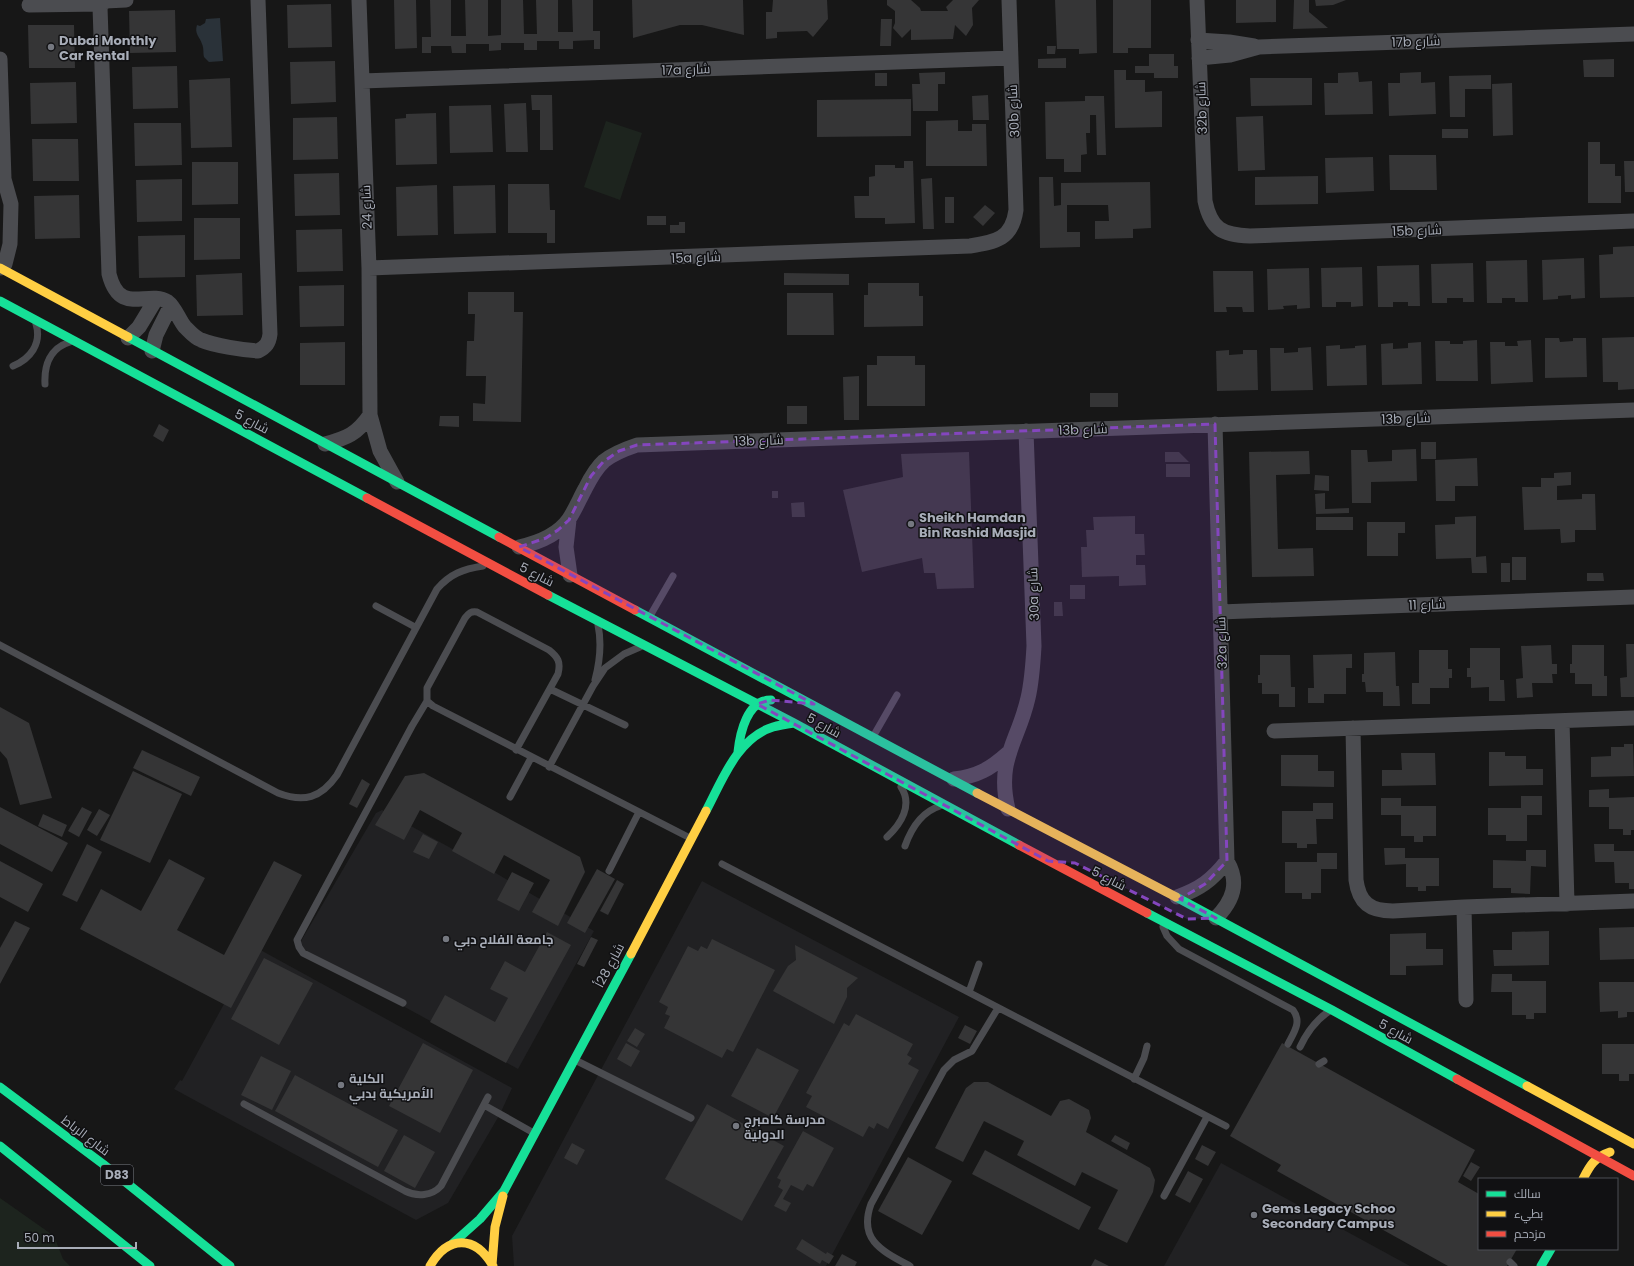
<svg xmlns="http://www.w3.org/2000/svg" width="1634" height="1266" font-family="Poppins,Cairo,sans-serif">
	<style>
		.built { fill: #212123 }
		.green { fill: #1d241e }
		.water { fill: #2a3239 }
		.building { fill: #353536 }
		.lines { fill: none; stroke-linecap: round; stroke-linejoin: round }
		.lane { stroke: #4b4c50; stroke-width: 7 }
		.street { stroke: #4b4c50; stroke-width: 15 }
		.fast { stroke: #16e098; stroke-width: 9 }
		.slow { stroke: #ffcf43; stroke-width: 9 }
		.jam { stroke: #f24e42; stroke-width: 9 }
		.marked { fill: #8446be; fill-opacity: 0.2; stroke: #8446be; stroke-width: 3; stroke-dasharray: 8 5; stroke-linejoin: round }
		.poi-dot { fill: #757880; stroke: #111113; stroke-width: 1.5 }
		.labels { text-anchor: middle; stroke-width: 3; stroke-linejoin: round; paint-order: stroke }
		.shield { fill: #111113; stroke: #7b7e86; stroke-width: 1 }
		.shield-label { font-size: 12px; font-weight: bold; fill: #a8adb8 }
		.poi-label { font-size: 13px; font-weight: bold; fill: #a8adb8; stroke: #111113; text-anchor: start }
		.street-label { font-size: 13px; fill: #a8adb8; stroke: #111113 }
	</style>
	<rect width="100%" height="100%" fill="#171717"/>
	<path class="built" d="M382,810L494,872L594,931L518,1069L297,948L376,813Z
		M702,881L959,1017L826,1266H514L512,1236Z
		M255,947L512,1088L500,1114L448,1203L416,1220L174,1089L180,1080L182,1081Z
		M1221,1163L1410,1266H1164Z"/>
	<path class="green" d="M606,121L642,133L620,200L584,187Z
		M0,1198L54,1236L63,1259L70,1266H0Z"/>
	<path class="water" d="M220,18L223,61L209,62L204,57C203,53 204,48 202,44C200,37 194,34 197,25L200,26L205,23L206,19Z"/>
	<path class="building" d="M394,0H416L417,48L395,49Z
		M430,0H451V36H466L465,0H488V36L501,35V0H523L524,34H537L536,0H558V32H573L572,0H593V31H600V49H594V40L573,41V49H559V41H537V50H524V43H501V50L489,51V44H466V53H452L451,46H431V53H422V37H431Z
		M632,0H743L744,35L702,25H680L633,38Z
		M773,0H827L828,19L813,37L807,31L777,32V38L766,39V12H772Z
		M887,0H911L920,8L921,11H948L946,7L953,0H979L972,8L973,25L966,36L955,25L953,39L911,40V29L902,38L893,28L895,23V11L887,5Z
		M1055,0H1096L1097,53L1079,54V49H1057Z
		M1113,0H1151V48H1128V53H1113Z
		M1236,0H1276V22L1236,23Z
		M1294,0H1309V12L1328,28L1293,29Z
		M1315,0H1346L1333,5L1316,6Z
		M331,4L332,47L288,48L287,5Z
		M175,10L176,52L130,53L129,11Z
		M881,19H892L891,46H880Z
		M28,25H74L75,68H29Z
		M1047,46H1056L1055,54H1047Z
		M1149,54H1174V66H1178V78H1154V73H1135V66H1149Z
		M1066,58V68H1038V59Z
		M1614,59V77H1584L1583,60Z
		M335,61L336,102L291,104L290,62Z
		M177,66L178,108L133,109L132,67Z
		M1114,70H1126V80H1145V92L1162,91V127L1115,128Z
		M945,72V84H938V111H913L912,84H920L919,73Z
		M1358,72L1359,82L1372,81L1373,114L1325,115L1324,83H1338V73Z
		M1421,72V83L1435,82L1436,114L1389,116L1388,83H1400V73Z
		M875,73H887V86H875Z
		M1491,75V89H1465V117H1450L1449,76Z
		M230,78L232,147L191,148L189,80Z
		M1250,78H1312V105L1251,106Z
		M76,82L77,123L31,124L30,83Z
		M1512,83L1513,135L1493,136L1492,84Z
		M531,95H552L553,150H540V110H532Z
		M988,95L989,120H973L972,96Z
		M1085,96H1104L1106,155H1097L1096,115H1090V133H1086L1087,154L1081,155V172H1064V159H1046L1045,102L1085,101Z
		M911,99V136L817,137V100Z
		M526,103L528,152H506L504,104Z
		M491,105L493,152L450,153L449,106Z
		M436,113L437,164L396,165L395,119L406,118V114Z
		M1263,116L1265,170L1238,171L1236,117Z
		M337,117L338,159L293,160V118Z
		M958,120V131H972V124H986L987,166H926V121Z
		M134,123H181L182,165L135,166Z
		M1442,129H1468V138H1442Z
		M32,139H78L79,181H33Z
		M1588,142H1600V164H1615V176H1621V203H1588Z
		M1389,155H1436L1437,190H1390Z
		M1373,157L1374,191L1326,193L1325,158Z
		M904,161H913L915,223L885,224V218H855L854,196H869V177L875,176V165H895V168H904Z
		M1624,161H1634V192H1625Z
		M192,162H238V204L192,205Z
		M339,173L340,215L295,216L294,174Z
		M1318,176V204L1255,205V177Z
		M1039,177H1053L1054,206L1061,205V183L1150,182L1151,228L1133,229V238L1095,239V221H1109L1108,205H1067V232H1080V247L1040,248Z
		M932,178L934,229H923L921,179Z
		M182,179V221L137,222L136,180Z
		M508,184H549L550,210H555V243H547V233H508Z
		M437,185L438,235L397,236L396,187Z
		M495,185L496,233L454,234L453,186Z
		M79,195L80,238L35,239L34,196Z
		M945,197H954V223H945Z
		M985,205L995,213L983,226L973,217Z
		M647,216H666V225H647Z
		M194,218H240V259L194,260Z
		M679,222H685V233H670V225H679Z
		M342,229L343,271L297,272L296,230Z
		M185,235V277L139,278L138,236Z
		M1634,246V297L1600,298L1599,255L1613,254V247Z
		M1584,258L1585,298L1571,299V295L1558,296V299L1543,300L1542,260Z
		M1527,260L1528,302H1515V298H1502V303H1487L1486,261Z
		M1473,263L1474,302H1463V298H1447V303H1432L1431,264Z
		M1419,265L1420,306H1408V302H1393V307H1378L1377,266Z
		M1362,267L1363,306L1351,307V302H1336V307H1322L1321,268Z
		M1309,268L1310,308L1297,309V305L1283,306L1284,309L1268,310L1267,269Z
		M1213,271H1253L1254,312H1243L1242,307H1226L1227,312H1214Z
		M242,273L243,315L197,316L196,275Z
		M784,273L849,274V285H784Z
		M868,283H919V296H923V326L864,327V295H868Z
		M344,285V326L300,327L299,286Z
		M468,292H514V312H523L521,422L473,421V403L485,404L486,376H466L467,341H474L475,314H468Z
		M787,293H833L834,335H787Z
		M1634,337V389L1618,390V382H1603L1602,338Z
		M1545,338H1559L1560,342L1573,341V338H1586L1587,377L1545,378Z
		M1477,340L1478,381H1436L1435,341H1450V344H1463V341Z
		M1531,340L1533,382L1491,384L1490,342H1505V346H1518L1517,341Z
		M345,342V385H300V343Z
		M1421,342L1422,384L1382,385L1381,344L1393,343V349L1408,348V343Z
		M1340,345V349L1355,348V346L1366,345L1367,385L1327,386L1326,346Z
		M1311,347L1313,390L1271,391L1270,348H1284V353L1298,352V348Z
		M1229,350V355L1243,354V350H1257L1258,390L1217,391L1216,351Z
		M877,356H915V365H925V406H867V365H877Z
		M859,376V420H844L843,377Z
		M1090,393H1118V407H1090Z
		M787,406H807V424H787Z
		M440,416H459V427L439,426Z
		M159,424L169,430L163,442L153,436Z
		M1421,442H1436V459H1421Z
		M1416,449L1417,481L1371,482V503H1352L1351,450H1367L1368,462L1392,461V450Z
		M1309,451L1310,474L1276,475L1278,549L1313,548L1314,576L1252,577L1249,452Z
		M969,452L974,588L937,589L935,573H924L922,558L862,572L843,490L903,477L901,454Z
		M1165,452H1179L1189,462H1165Z
		M1477,458L1478,486H1455V501H1436L1435,460Z
		M1166,464H1190V477H1166Z
		M1571,472V485L1557,486V500L1582,499V494H1595L1596,530H1575V542L1561,543L1560,529L1524,530L1522,487H1541V478H1554V473Z
		M1315,475L1329,476V491L1314,490Z
		M772,491H778V498H772Z
		M1325,493V509L1349,508V513L1316,514L1315,494Z
		M804,502L805,517H792L791,503Z
		M1135,516V534H1144L1145,555H1136V565H1145L1146,585L1119,586V576L1082,577L1081,547H1087L1086,530H1094L1093,517Z
		M1476,516V557L1486,556L1487,573H1472L1471,558L1436,559L1435,525L1455,524V517Z
		M1316,517H1353V530H1316Z
		M1367,522H1405V533H1398V556H1367Z
		M1512,557H1526V580H1512Z
		M1501,563H1510V582H1501Z
		M1587,573H1603L1604,581H1587Z
		M1070,585H1085V599H1070Z
		M1054,602H1062L1063,616H1054Z
		M1626,644H1634V697H1621L1620,678L1627,677Z
		M1551,645L1552,664H1557V674H1552L1553,683H1532L1533,697L1517,698L1516,679L1523,678L1521,646Z
		M1572,645H1604V676H1607V696H1592V684H1575V673H1570V664H1572Z
		M1470,648H1500V680H1504L1505,701H1489V687L1471,688V677H1467V668H1470Z
		M1419,650H1448V669H1452V678H1449V688H1430V704H1412V683H1419Z
		M1395,652L1396,686H1399L1400,706H1383V692H1366L1365,682H1362V674H1364V653Z
		M1352,654V668H1346V694H1324V703H1308V688H1314L1313,655Z
		M1260,655H1290L1291,687H1295V707H1279V694H1262V683H1258V675H1260Z
		M0,707L29,723L52,798L20,805L7,759L0,751Z
		M1624,744H1633L1634,776L1591,777V757L1611,756V747H1624Z
		M142,750L200,777L191,796L133,768Z
		M1489,752H1505V756H1526V769H1543V785L1489,786Z
		M1401,753H1435L1436,785L1382,786V770H1402Z
		M1281,755H1318V771H1334V787L1281,786Z
		M133,771L182,794L150,863L100,840Z
		M424,773L580,857L585,872L558,926L532,912L550,880L504,855L494,874L452,851L462,833L420,810L404,840L375,825L405,776Z
		M362,779L370,784L357,808L349,804Z
		M1609,789V798L1634,797V830H1631V835H1623V829H1609V807H1589V790Z
		M1521,796H1542V815H1527V841H1506V835H1488V808H1521Z
		M1381,798H1401V806H1436V836H1423V842H1414V836H1401V815H1381Z
		M1313,803H1333V819H1316L1317,844H1307V848H1297V843H1282V811H1313Z
		M0,807L68,843L52,872L0,844Z
		M82,807L92,812L79,837L68,831Z
		M99,809L110,815L97,836L87,830Z
		M43,814L67,825L62,837L38,826Z
		M423,834L438,842L429,859L413,852Z
		M87,844L102,852L77,902L62,895Z
		M1594,844H1614V851H1634V889H1629V883H1615L1614,862H1595Z
		M1384,848H1405V858H1439V886H1426V891H1418V887H1406V864L1385,865Z
		M1526,850H1546V867L1531,866L1530,894L1511,893V888H1493V860L1526,861Z
		M1317,853H1337V869H1321V893H1311V899H1302V893H1285V862H1317Z
		M169,859L205,878L177,930L224,955L274,861L302,875L231,1008L80,929L101,889L141,911Z
		M0,861L43,884L28,912L0,897Z
		M597,869L615,879L585,933L567,923Z
		M512,872L534,883L519,911L497,900Z
		M617,880L624,884L608,915L600,911Z
		M15,921L30,928L0,984V948Z
		M1634,927V959L1600,960L1599,928Z
		M1549,931V965L1494,966L1493,950H1512V932Z
		M547,932L571,945L506,1063L430,1022L445,995L495,1022L508,998L490,989L505,961L525,972Z
		M1426,933V949H1443V965L1406,966V975H1390V934Z
		M591,937L598,940L584,967L577,964Z
		M712,939L775,970L733,1052L727,1049L722,1058L664,1028L670,1016L665,1014L668,1007L659,1002L688,946L698,951L701,946L707,949Z
		M795,945L858,978L847,988V997L834,1024L773,991L788,966L796,960Z
		M264,958L313,983L279,1045L231,1019Z
		M1492,974H1512V981H1546V1013H1534V1019H1526V1015H1512V992H1491Z
		M1599,982H1634V1012H1627V1017L1618,1018V1011L1600,1012Z
		M856,1014L913,1044L907,1055L912,1058L908,1064L919,1070L888,1129L877,1123L874,1129L869,1126L863,1137L806,1107L812,1096L806,1093L844,1023L849,1026Z
		M965,1025L977,1031L970,1044L958,1038Z
		M635,1028L645,1034L637,1047L627,1041Z
		M423,1043L473,1070L440,1133L389,1106Z
		M626,1043L640,1051L631,1067L617,1059Z
		M1282,1043L1475,1150L1458,1182L1479,1194V1249H1517L1507,1266H1448L1277,1171L1281,1165L1230,1136Z
		M1602,1044H1634V1074H1629V1081H1619V1074H1602Z
		M757,1048L799,1070L773,1118L731,1096Z
		M261,1056L291,1071L272,1110L241,1095Z
		M295,1075L398,1130L378,1167L275,1111Z
		M974,1082H988L1051,1116L1060,1101L1069,1099L1089,1110L1091,1118L1086,1132L1150,1168L1155,1180L1153,1192L1127,1243L1098,1229L1118,1190L1082,1172L1075,1186L1017,1155L1024,1141L984,1121L963,1162L935,1148L966,1088Z
		M707,1104L784,1146L742,1221L665,1179Z
		M803,1131L834,1148L813,1187L807,1184L803,1191L791,1185L783,1199L791,1203L786,1212L774,1206L783,1190L778,1187L781,1180L777,1178Z
		M404,1135L435,1152L415,1188L384,1171Z
		M1115,1135L1130,1143L1127,1150L1111,1141Z
		M572,1143L585,1150L577,1165L564,1158Z
		M1202,1145L1216,1152L1208,1166L1195,1159Z
		M985,1150L1091,1207L1079,1230L972,1174Z
		M908,1157L952,1181L922,1235L878,1211Z
		M1471,1162L1480,1167L1471,1181L1463,1176Z
		M1188,1171L1203,1179L1190,1203L1175,1195Z
		M802,1239L826,1254L827,1252L834,1256L829,1264L822,1260L820,1264L796,1249Z
		M842,1254L857,1262L855,1266H835Z
		M1095,1259L1109,1266H1091Z"/>
	<g class="lines">
		<path class="lane" d="M13,366C30,359 42,344 36,324
			M45,384C44,365 50,348 70,342
			M376,606L415,627
			M650,616L673,576
			M0,645L278,793C304,803 321,798 337,775L437,589C450,574 463,569 483,566
			M595,680C600,661 602,644 598,625
			M550,689L625,725
			M874,735L897,695
			M516,750L558,674C561,662 558,657 549,650L477,612C471,611 469,613 465,618L427,688V701L433,706L690,838
			M549,767L593,686L605,668L624,654L640,647
			M510,797L531,758
			M887,837C901,824 913,805 901,787
			M905,846C911,829 921,812 940,806
			M722,864L1226,1126
			M609,871L639,812
			M1163,927L1167,936L1179,949L1293,1010C1302,1022 1294,1032 1288,1044
			M969,992L979,964
			M403,1003L303,953L299,947L297,940L412,726L427,701
			M1300,1047C1307,1032 1315,1021 1328,1012
			M575,1060L691,1118
			M1319,1064L1324,1061
			M1134,1079L1144,1058L1147,1046
			M244,1104L405,1191C417,1197 432,1196 441,1186L488,1097
			M484,1105L532,1132
			M1164,1196L1207,1117
			M1510,1262L1514,1266
			M910,1266C882,1251 858,1240 871,1204L944,1070L954,1060L972,1051L998,1008"/>
		<path class="street" d="M126,0L105,1L100,7L109,274C120,317 147,289 168,302C175,307 179,320 185,327C190,332 195,338 201,340C215,346 244,350 258,351C266,347 269,343 270,334L258,0
			M359,0L369,268L370,415L380,451L397,482
			M1197,0L1205,201C1211,229 1222,235 1250,236L1634,221
			M29,5L102,4
			M1198,40L1229,42L1254,46
			M1199,58L1230,55L1259,47L1634,34
			M0,59L4,179L11,204L10,244L5,264L1,268
			M362,81L1011,58
			M369,268L970,246C996,242 1012,239 1016,210L1009,0
			M128,338L139,327L156,299
			M152,351L156,335L171,305
			M1215,424L1227,861C1240,883 1233,901 1216,918
			M325,444C347,438 357,434 370,415
			M569,520L566,547L570,575
			M519,547C537,543 558,535 569,519C575,510 580,498 585,489C590,479 596,468 604,461C614,453 625,449 637,445L1634,410
			M1220,612L1634,597
			M1562,721L1567,904
			M1353,728L1356,880C1359,903 1370,911 1393,911L1464,907L1634,901
			M1274,731L1634,718
			M954,779C978,776 990,769 1008,753
			M1008,809C996,760 1018,742 1028,698C1032,681 1033,664 1034,646L1026,431
			M1177,897C1200,889 1212,880 1227,861
			M1464,907L1466,1000"/>
		<path class="fast" d="M0,301L367,498
			M128,337L499,537
			M548,595L794,723L1019,845
			M635,610L977,793
			M738,752C740,733 747,700 771,700
			M706,811C722,781 737,738 773,727C780,725 787,724 794,723
			M1176,897L1527,1086
			M1147,913L1332,1010L1457,1079
			M0,1087L103,1164L230,1266
			M0,1146L150,1266
			M452,1244L480,1219L504,1191L631,954
			M1541,1266L1551,1249"/>
		<path class="slow" d="M0,268L128,337
			M977,793L1176,897
			M631,954L706,811
			M1527,1086L1634,1144
			M1583,1179C1590,1165 1595,1157 1610,1152
			M492,1265L495,1227L503,1196
			M430,1266C448,1235 475,1235 493,1266"/>
		<path class="jam" d="M367,498L548,595
			M499,537L635,610
			M1019,845L1147,913
			M1457,1079L1634,1176"/>
	</g>
	<path class="marked" d="M1215,424L1227,861L1205,884L1180,899L1216,918L1187,919L1075,863L1048,861L757,704L770,700L814,704L519,547L546,538L558,530L569,520L591,476L603,462L619,451L637,445Z"/>
	<g class="poi-dot">
		<circle cx="51" cy="47" r="4"/>
		<circle cx="911" cy="524" r="4"/>
		<circle cx="446" cy="939" r="4"/>
		<circle cx="341" cy="1085" r="4"/>
		<circle cx="736" cy="1126" r="4"/>
		<circle cx="1254" cy="1215" r="4"/>
	</g>
	<g class="labels">
		<rect class="shield" x="101" y="1165" width="32" height="20" rx="3"/>
		<g class="shield-label">
			<text x="117" y="1179">D83</text>
		</g>
		<g class="poi-label">
			<text x="59" y="45">Dubai Monthly<tspan x="59" dy="15">Car Rental</tspan></text>
			<text x="919" y="522">Sheikh Hamdan<tspan x="919" dy="15">Bin Rashid Masjid</tspan></text>
			<text x="454" y="944">جامعة الفلاح دبي</text>
			<text x="349" y="1083">الكلية<tspan x="349" dy="15">الأمريكية بدبي</tspan></text>
			<text x="744" y="1124">مدرسة كامبرج<tspan x="744" dy="15">الدولية</tspan></text>
			<text x="1262" y="1213">Gems Legacy Schoo<tspan x="1262" dy="15">Secondary Campus</tspan></text>
		</g>
		<g class="street-label">
			<text transform="translate(1416 41) rotate(-2)" y="5">17b شارع</text>
			<text transform="translate(686 69) rotate(-2)" y="5">17a شارع</text>
			<text transform="translate(1201 108) rotate(-92)" y="5">32b شارع</text>
			<text transform="translate(1013 111) rotate(-93)" y="5">30b شارع</text>
			<text transform="translate(366 207) rotate(-92)" y="5">شارع 24</text>
			<text transform="translate(1417 230) rotate(-2)" y="5">15b شارع</text>
			<text transform="translate(696 257) rotate(-2)" y="5">15a شارع</text>
			<text transform="translate(1406 418) rotate(-2)" y="5">13b شارع</text>
			<text transform="translate(252 421) rotate(28)" y="5">شارع 5</text>
			<text transform="translate(1083 429) rotate(-2)" y="5">13b شارع</text>
			<text transform="translate(759 440) rotate(-2)" y="5">13b شارع</text>
			<text transform="translate(537 574) rotate(27)" y="5">شارع 5</text>
			<text transform="translate(1033 594) rotate(-92)" y="5">30a شارع</text>
			<text transform="translate(1427 604) rotate(-2)" y="5">شارع 11</text>
			<text transform="translate(1221 643) rotate(-92)" y="5">32a شارع</text>
			<text transform="translate(824 725) rotate(29)" y="5">شارع 5</text>
			<text transform="translate(1109 878) rotate(27)" y="5">شارع 5</text>
			<text transform="translate(609 965) rotate(-62)" y="5">شارع 28أ</text>
			<text transform="translate(1396 1031) rotate(29)" y="5">شارع 5</text>
			<text transform="translate(86 1135) rotate(37)" y="5">شارع الرباط</text>
		</g>
	</g>
	<rect x="1478" y="1178" width="140" height="72" fill="#111113" stroke="#4d4f55"/>
	<rect x="1486" y="1191" width="20" height="6" fill="#16e098" stroke="#4d4f55"/>
	<text x="1514" y="1198" font-size="12" fill="#a8adb8">سالك</text>
	<rect x="1486" y="1211" width="20" height="6" fill="#ffcf43" stroke="#4d4f55"/>
	<text x="1514" y="1218" font-size="12" fill="#a8adb8">بطيء</text>
	<rect x="1486" y="1231" width="20" height="6" fill="#f24e42" stroke="#4d4f55"/>
	<text x="1514" y="1238" font-size="12" fill="#a8adb8">مزدحم</text>
	<path d="M18 1242v6h118v-6" fill="none" stroke="#a8adb8" stroke-width="2"/>
	<text x="24" y="1242" font-size="12" fill="#a8adb8" stroke="#111113" stroke-width="3" paint-order="stroke">50 m</text>
</svg>
